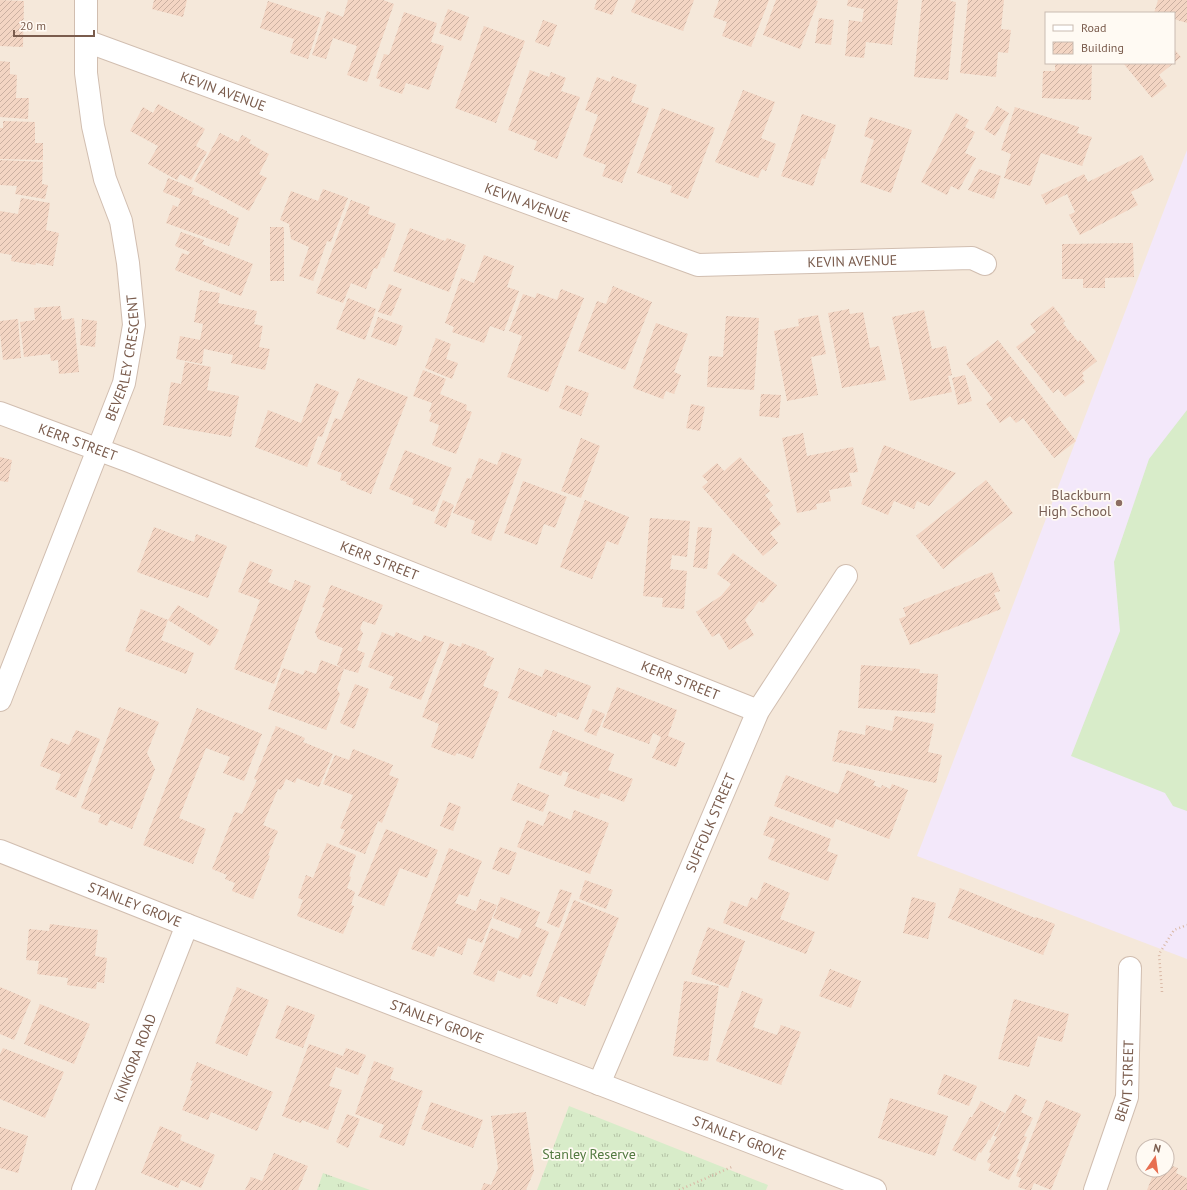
<svg xmlns="http://www.w3.org/2000/svg" width="1187" height="1190" font-family="'PT Sans',sans-serif">
	<style>
		.residential { fill: #f5e8da; fill-rule: evenodd }
		.education { fill: #f3e8fa }
		.grass { fill: url(#grass-tufts) }
		.garden { fill: #d8ecc9 }
		.building { fill: url(#building-hatch) }
		.lines { fill: none; stroke-linecap: round; stroke-linejoin: round }
		.minor-casing { stroke: #d1beb0; stroke-width: 24 }
		.path { stroke: #d9b8a5; stroke-width: 2.5; stroke-dasharray: 1 3; stroke-linecap: butt }
		.minor { stroke: #fff; stroke-width: 22 }
		.education-dot { fill: #8d6e63; stroke: #fffaf3; stroke-width: 1.5 }
		.labels { text-anchor: middle; stroke-width: 3.5; stroke-linejoin: round; paint-order: stroke }
		.street-label { font-size: 14px; fill: #7a5c4d; stroke: #fffaf3 }
		.education-label { font-size: 14px; fill: #785e54; stroke: #fffaf3; text-anchor: end }
		.park-label { font-size: 14px; fill: #537a41; stroke: #fffaf3 }
	</style>
	<defs>
		<pattern id="grass-tufts" width="24" height="20" patternUnits="userSpaceOnUse"><rect width="24" height="20" fill="#d8ecc9"/><path d="M3 7l-1-3M5 7V3M7 7l1-3M15 17l-1-3M17 17v-4M19 17l1-3" fill="none" stroke="#b4c2a5"/></pattern>
		<pattern id="building-hatch" width="6" height="6" patternUnits="userSpaceOnUse"><rect width="6" height="6" fill="#f3d5c3"/><path d="M-1 1l2-2M0 6l6-6M5 7l2-2" fill="none" stroke="#cab0a1"/></pattern>
	</defs>
	<rect width="100%" height="100%" fill="#fdf6ec"/>
	<path class="residential" d="M0,0H1187V1190H0ZM1046,13H1174V63H1046ZM1143,1146H1167V1170H1143Z"/>
	<path class="education" d="M1187,150V959L917,856Z"/>
	<path class="grass" d="M569,1106L768,1185L766,1190H537Z
		M323,1173L370,1190H317Z"/>
	<path class="garden" d="M1187,408V811L1173,806L1165,793L1071,756L1120,631L1114,562L1149,459L1187,410Z"/>
	<path class="building" d="M0,0L24,1L23,47L0,46Z
		M154,0H187L183,17L152,9Z
		M348,0H383L394,4L367,82L347,75L357,46L333,38L326,59L312,55L327,11L343,17Z
		M597,0H618L612,15L594,9Z
		M636,0H694L683,31L631,12Z
		M719,0H769L751,47L722,36L727,22L713,17Z
		M776,0H815L818,1L800,49L763,35Z
		M848,0H898L892,45L866,42L864,58L845,56L849,20L862,22L864,9L847,6Z
		M922,0H951L950,1L956,2L948,80L914,77Z
		M968,0H1004L1001,29L1011,30L1008,53L998,52L996,77L960,73Z
		M1158,0H1187V23L1174,19V13H1154Z
		M268,1L321,18L308,59L290,53L294,39L260,28Z
		M448,9L469,17L461,41L439,33Z
		M404,12L437,23L431,42L444,46L429,90L406,83L402,94L379,86L381,80L376,78L384,54L389,55Z
		M819,18L834,20L831,45L815,43Z
		M543,20L557,25L549,47L535,42Z
		M484,26L525,41L496,123L455,108Z
		M1174,49L1181,57L1159,75L1167,86L1152,98L1123,63H1174Z
		M0,61L10,62V74L17,75L16,98H29L28,119L0,117Z
		M1055,63H1092L1091,100L1042,98L1043,71H1055Z
		M530,70L549,77L551,72L566,78L561,91L580,97L557,159L534,150L537,141L508,130Z
		M612,76L637,85L631,102L649,108L622,183L602,176L606,165L583,156L598,115L585,110L597,77L610,82Z
		M743,90L775,102L761,138L776,144L766,171L762,169L758,178L715,162Z
		M158,104L205,129L196,146L207,152L191,180L180,174L177,180L148,164L158,146L130,131L143,107L153,113Z
		M997,106L1009,113L995,136L984,129Z
		M1015,107L1079,127L1077,133L1092,137L1082,166L1041,153L1030,186L1004,178L1011,154L1001,150Z
		M662,108L715,128L688,199L670,192L672,186L637,173Z
		M956,113L969,120L965,127L975,132L965,153L976,158L959,190L951,186L947,195L921,182Z
		M802,114L836,125L825,159L822,158L813,186L781,176Z
		M870,117L912,130L891,193L860,182L874,140L864,136Z
		M3,121L35,122V143H43V160L0,159V128H3Z
		M220,133L238,142L242,135L251,140L249,143L269,154L259,174L267,178L249,211L194,181Z
		M1142,155L1154,180L1131,192L1138,205L1080,235L1069,215L1075,212L1067,194L1046,205L1041,195L1084,174L1088,182Z
		M0,160L43,162L42,184L48,185L45,199L15,194L17,186L0,185Z
		M979,169L1001,176L994,199L968,190Z
		M168,178L194,188L191,194L210,201L209,204L227,211V213L239,218L229,246L166,223L173,205L178,207L181,199L163,192Z
		M323,189L348,198L331,242L327,241L313,281L299,276L309,247L291,239L289,224L280,220L291,191L318,201Z
		M21,198L50,203L46,230L59,233L53,266L36,263L35,265L11,261L12,255L0,253V211L18,214Z
		M351,200L370,207L368,214L396,224L384,258L382,257L377,269L374,268L366,289L351,283L343,303L316,293Z
		M270,227H284V281H270Z
		M410,228L445,241L447,238L466,245L449,292L393,271Z
		M181,232L204,240L202,244L253,264L241,296L175,270L182,253L188,255L190,252L175,246Z
		M1133,243L1134,277L1105,278V288H1083V279H1062V244Z
		M484,255L514,266L507,287L519,291L504,331L490,326L484,343L452,332L454,327L445,323L461,278L474,283Z
		M389,284L402,289L391,316L378,312Z
		M613,286L652,302L625,370L578,351L597,301L606,304Z
		M561,289L584,298L548,392L507,377L522,336L509,331L523,294L535,298L537,293L557,300Z
		M200,290L220,293L218,303L257,311L254,324L263,326L259,347L270,349L265,370L231,363L233,355L204,349L202,364L176,359L180,336L200,340L203,324L194,322Z
		M348,298L376,309L365,340L336,329Z
		M60,306L62,320L74,318L79,372L59,374L58,360L51,361L50,354L24,357L20,322L35,320L34,308Z
		M1053,306L1065,321L1063,323L1078,342L1080,340L1097,361L1082,373L1084,376L1082,378L1085,382L1065,397L1058,389L1053,393L1016,347L1036,332L1030,324Z
		M849,309L850,314L863,312L870,348L879,346L886,380L842,388L828,313Z
		M924,310L932,349L946,346L952,375L948,376L952,392L910,401L892,317Z
		M818,315L826,354L811,357L818,395L787,401L774,331L799,326L798,319Z
		M726,316L759,318L754,390L707,387L709,356L723,357Z
		M378,317L403,326L396,346L371,337Z
		M18,319L21,358L3,360L0,333V321Z
		M82,319L97,321L95,347L80,345Z
		M656,323L688,334L674,372L681,375L674,394L666,391L663,399L633,388Z
		M436,338L451,344L446,359L458,363L452,379L425,368Z
		M998,340L1076,441L1054,458L1023,418L1016,423L1010,416L1000,423L986,404L993,399L966,364Z
		M185,362L211,367L207,390L239,396L231,437L163,425L171,382L181,384Z
		M423,370L446,379L440,394L467,405L466,410L472,412L456,454L432,445L439,425L429,421L432,413L429,412L432,403L413,396Z
		M965,375L972,401L958,405L952,378Z
		M358,378L408,397L371,494L346,484L347,482L340,480L342,473L317,464L335,418L341,420Z
		M316,383L339,392L322,437L318,436L307,467L255,447L268,410L301,423Z
		M566,385L589,393L581,416L559,408Z
		M761,394L781,395L779,418L759,416Z
		M691,404L705,407L700,431L686,428Z
		M803,433L807,456L853,447L858,472L849,473L852,486L829,490L831,501L816,504L817,509L797,513L782,438Z
		M581,438L600,446L581,498L561,491Z
		M884,445L956,473L929,506L917,501L914,509L894,501L888,515L861,504Z
		M405,450L452,468L434,512L412,504L414,499L389,489Z
		M502,452L522,459L491,541L471,533L475,521L453,513L467,478L471,479L479,458L497,465Z
		M0,457L12,460L8,482L0,481Z
		M740,457L770,491L765,495L773,505L769,509L781,524L770,533L778,543L763,556L702,487L708,482L702,476L717,463L724,471Z
		M986,480L1013,513L943,569L916,536Z
		M523,481L567,497L555,528L544,524L537,545L504,533Z
		M443,500L454,505L446,528L434,523Z
		M585,500L629,517L618,545L607,541L592,579L560,567Z
		M650,518L690,521L687,557L672,555L670,569L687,571L684,609L662,607L663,598L643,596Z
		M154,527L194,542L196,534L227,546L208,598L137,572Z
		M698,527L712,528L707,569L693,567Z
		M733,553L777,585L763,603L759,601L745,620L754,635L729,650L719,633L712,637L696,612L721,596L731,584L717,574Z
		M250,561L273,570L268,582L291,591L295,580L311,586L274,684L234,669L260,600L238,592Z
		M992,572L1000,591L994,593L1001,609L910,645L899,619L906,616L903,608Z
		M331,585L383,605L375,625L363,621L360,629L363,633L357,650L365,653L358,673L344,669L337,689L340,694L326,730L268,709L283,668L303,675L305,670L316,674L321,660L342,668L337,665L343,648L318,639L315,632L325,608L322,607Z
		M178,605L219,630L210,646L168,620Z
		M141,609L168,620L161,640L194,653L186,674L125,651Z
		M382,632L394,637L396,632L421,642L424,635L444,642L421,700L389,688L394,677L368,667Z
		M450,643L461,647L462,643L487,652L486,655L494,658L483,686L499,692L473,759L457,753L455,756L431,747L439,724L422,717Z
		M861,665L920,669L919,673L938,674L935,713L858,708Z
		M519,668L542,677L545,669L591,686L578,720L558,712L556,717L508,698Z
		M355,684L369,689L354,729L340,723Z
		M617,687L677,710L668,736L685,743L676,767L652,758L661,737L653,733L649,744L602,727Z
		M119,707L159,722L147,753L155,769L132,829L110,820L107,826L98,822L101,815L81,808Z
		M197,708L262,734L244,781L223,773L230,757L206,748L179,818L206,829L193,864L143,845Z
		M593,709L605,714L596,736L584,731Z
		M895,716L934,724L928,752L942,755L936,783L832,761L839,730L865,735L866,725L892,731Z
		M276,726L305,738L303,742L333,754L319,787L297,778L295,783L286,779L281,790L278,789L263,825L278,831L268,855L270,856L253,899L232,891L235,883L225,879L227,875L212,869L235,812L242,814L257,780L254,779Z
		M76,730L100,739L76,798L55,789L61,774L40,766L51,738L69,745Z
		M553,730L614,754L608,770L633,779L624,802L601,793L599,799L564,786L569,773L563,771L561,776L539,768Z
		M353,749L393,765L389,775L399,779L382,823L378,821L365,854L339,844L345,830L340,828L353,795L323,784L335,755L349,760Z
		M847,770L875,781L873,785L881,788L882,785L890,789L892,784L908,790L889,839L836,819L833,828L774,806L786,775L838,794Z
		M518,783L549,795L543,812L511,800Z
		M449,802L461,807L453,831L440,826Z
		M574,810L609,823L590,874L517,847L527,820L543,826L549,811L571,820Z
		M770,816L831,839L827,851L838,855L828,881L768,859L775,839L763,835Z
		M386,829L438,850L427,878L400,868L384,906L358,896Z
		M327,843L356,855L349,876L351,877L347,888L355,892L351,905L354,906L343,934L297,916L303,900L298,898L306,875L313,878Z
		M500,847L517,853L509,875L492,869Z
		M449,848L482,861L468,897L459,894L455,903L476,911L480,899L497,905L482,943L468,938L462,955L438,946L434,957L411,949Z
		M585,880L613,890L606,909L579,899Z
		M764,882L790,893L780,919L815,932L806,954L723,923L731,901L747,907L751,897L757,900Z
		M960,888L1035,918L1036,917L1055,924L1043,955L948,918Z
		M560,889L572,893L559,928L547,923Z
		M501,897L540,912L535,926L549,932L531,977L523,974L520,979L498,970L494,982L473,974L491,928L518,939L522,929L493,918Z
		M912,897L936,903L928,939L903,933Z
		M574,900L619,918L585,1006L560,996L557,1004L536,996Z
		M50,924L98,930L95,956L107,958L104,983L97,982L96,989L67,985L68,978L37,974L39,961L26,960L29,929L49,931Z
		M708,927L745,941L728,988L691,974Z
		M830,969L861,981L851,1008L819,996Z
		M684,981L719,986L708,1061L673,1056Z
		M0,987L31,1000L14,1040L0,1034Z
		M237,987L269,1000L247,1056L215,1043Z
		M742,991L763,999L753,1027L777,1035L781,1025L801,1032L781,1085L716,1061Z
		M1014,999L1069,1014L1062,1042L1038,1036L1029,1067L998,1059Z
		M40,1004L90,1024L74,1064L24,1044Z
		M287,1005L315,1015L303,1048L275,1038Z
		M309,1044L343,1056L346,1048L366,1055L358,1075L336,1067L329,1086L342,1090L328,1130L302,1120L301,1123L282,1116Z
		M3,1048L64,1072L45,1118L0,1099V1054Z
		M374,1061L394,1068L390,1079L423,1091L404,1146L379,1137L384,1125L355,1114Z
		M197,1062L273,1092L257,1131L211,1112L208,1120L182,1110L193,1081L190,1080Z
		M944,1074L977,1086L969,1106L937,1094Z
		M1015,1094L1027,1100L1021,1112L1033,1118L1024,1136L1027,1137L1017,1158L1019,1160L1009,1180L988,1170L991,1164L987,1162L991,1153L989,1152L997,1137L994,1136Z
		M890,1098L948,1116L935,1156L878,1138Z
		M1046,1100L1081,1114L1051,1190L1034,1183L1031,1190H1027L1018,1187L1021,1178L1016,1176Z
		M981,1101L1005,1113L990,1140L989,1139L981,1153L979,1152L975,1161L952,1150L970,1117H972Z
		M431,1102L483,1120L473,1148L421,1129Z
		M526,1112L534,1171L526,1190H481L484,1183L491,1185L498,1168L491,1116Z
		M347,1114L360,1119L348,1148L336,1142Z
		M160,1126L182,1135L180,1140L215,1155L201,1188L181,1180L178,1188L141,1173Z
		M0,1127L28,1136L18,1173L0,1168Z
		M274,1153L308,1166L298,1190H245L251,1177L262,1181Z
		M1167,1164L1178,1168L1176,1173L1187,1178V1190H1147L1155,1170H1167Z"/>
	<g class="lines">
		<g class="minor-casing">
			<g id="minor">
				<path id="s1" d="M86,41L698,265L972,258L985,264"/>
				<path id="s2" d="M0,413L129,461L758,711"/>
				<path id="s3" d="M0,700L124,383L134,325L128,263L121,221L105,179L93,126L86,73V0"/>
				<path id="s4" d="M0,851L187,925L875,1190"/>
				<path id="s5" d="M599,1084L758,711L846,576"/>
				<path id="s6" d="M83,1190L187,925"/>
				<path id="s7" d="M1095,1190L1127,1097L1130,968"/>
			</g>
		</g>
		<path class="path" d="M1162,992L1159,954L1174,930L1187,925
			M679,1190L734,1166"/>
		<use href="#minor" class="minor"/>
	</g>
	<circle class="education-dot" cx="1119" cy="503" r="4"/>
	<g class="labels">
		<g class="street-label">
			<text dy="5" stroke="none"><textPath href="#s1" startOffset="146">KEVIN AVENUE</textPath></text>
			<text dy="5" stroke="none"><textPath href="#s1" startOffset="470">KEVIN AVENUE</textPath></text>
			<text dy="5" stroke="none"><textPath href="#s1" startOffset="806">KEVIN AVENUE</textPath></text>
			<text dy="5" stroke="none"><textPath href="#s3" startOffset="365">BEVERLEY CRESCENT</textPath></text>
			<text dy="5" stroke="none"><textPath href="#s2" startOffset="83">KERR STREET</textPath></text>
			<text dy="5" stroke="none"><textPath href="#s2" startOffset="407">KERR STREET</textPath></text>
			<text dy="5" stroke="none"><textPath href="#s2" startOffset="731">KERR STREET</textPath></text>
			<text dy="5" stroke="none"><textPath href="#s5" startOffset="284">SUFFOLK STREET</textPath></text>
			<text dy="5" stroke="none"><textPath href="#s4" startOffset="145">STANLEY GROVE</textPath></text>
			<text dy="5" stroke="none"><textPath href="#s4" startOffset="469">STANLEY GROVE</textPath></text>
			<text dy="5" stroke="none"><textPath href="#s6" startOffset="142">KINKORA ROAD</textPath></text>
			<text dy="5" stroke="none"><textPath href="#s7" startOffset="114">BENT STREET</textPath></text>
			<text dy="5" stroke="none"><textPath href="#s4" startOffset="793">STANLEY GROVE</textPath></text>
		</g>
		<g class="education-label">
			<text x="1111" y="500">Blackburn<tspan x="1111" dy="16">High School</tspan></text>
		</g>
		<g class="park-label">
			<text x="589" y="1159">Stanley Reserve</text>
		</g>
	</g>
	<rect x="1045" y="12" width="130" height="52" fill="#fffaf3" stroke="#cabbb1"/>
	<rect x="1053" y="25" width="20" height="6" fill="#ffffff" stroke="#cabbb1"/>
	<text x="1081" y="32" font-size="12" fill="#7a5c4d">Road</text>
	<rect x="1053" y="42" width="20" height="12" fill="url(#building-hatch)" stroke="#cabbb1"/>
	<text x="1081" y="52" font-size="12" fill="#7a5c4d">Building</text>
	<g transform="translate(1155 1158) rotate(13)"><circle r="19" fill="#fffaf3" stroke="#cabbb1"/>
	<path d="M0-3L7 15L0 10L-7 15Z" fill="#e76f51"/>
	<text y="-6" font-size="11" font-weight="bold" text-anchor="middle" fill="#7a5c4d">N</text>
	</g>
	<path d="M14 30v6h80v-6" fill="none" stroke="#7a5c4d" stroke-width="2"/>
	<text x="20" y="30" font-size="12" fill="#7a5c4d" stroke="#fffaf3" stroke-width="3" paint-order="stroke">20 m</text>
</svg>
